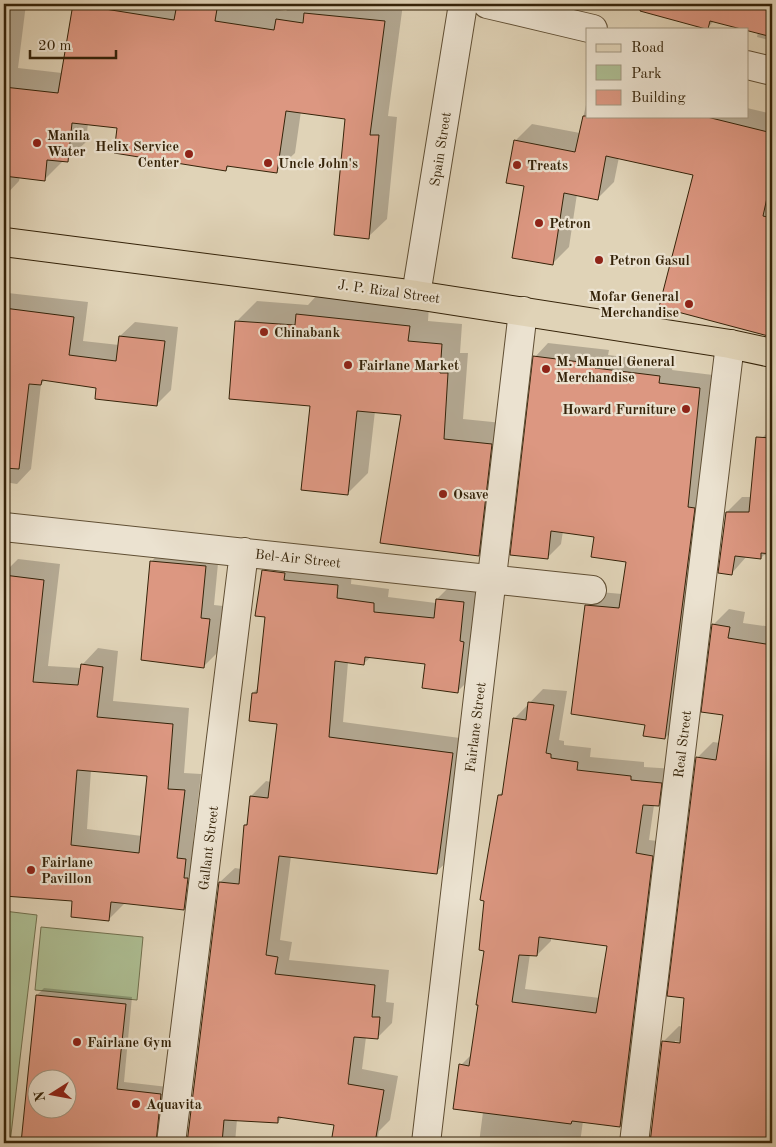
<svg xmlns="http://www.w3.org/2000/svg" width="776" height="1147" font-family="'Old Standard TT',serif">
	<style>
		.green { fill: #adbe93; stroke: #71704e }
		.shadow { fill: #0003; fill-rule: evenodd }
		.building { fill: #dc9781; stroke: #352309; fill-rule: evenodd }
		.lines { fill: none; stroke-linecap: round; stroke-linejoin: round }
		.minor-casing { stroke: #604f34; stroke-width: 30 }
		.tertiary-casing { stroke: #604f34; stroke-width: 30 }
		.primary-casing { stroke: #352309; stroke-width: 30 }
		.minor { stroke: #ebe2d0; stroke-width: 28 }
		.tertiary { stroke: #ebe2d0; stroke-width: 28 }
		.primary { stroke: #e0d3b7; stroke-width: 28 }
		.poi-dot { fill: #8f2418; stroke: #ebe2d0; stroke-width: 2 }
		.labels { text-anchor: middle; stroke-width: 4.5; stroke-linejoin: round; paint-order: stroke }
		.poi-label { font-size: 14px; font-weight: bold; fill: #352309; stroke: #ebe2d0; text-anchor: start }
		.street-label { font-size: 14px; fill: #352309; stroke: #ebe2d0 }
	</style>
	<rect width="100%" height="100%" fill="#e0d3b7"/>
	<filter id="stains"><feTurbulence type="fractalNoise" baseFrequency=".004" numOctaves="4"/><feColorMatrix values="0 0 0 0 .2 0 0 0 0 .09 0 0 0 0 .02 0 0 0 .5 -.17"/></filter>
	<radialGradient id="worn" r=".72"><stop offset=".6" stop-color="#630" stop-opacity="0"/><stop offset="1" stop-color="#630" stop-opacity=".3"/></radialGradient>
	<path class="green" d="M4,911L37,915L10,1143H4Z
		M41,927L143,937L137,1000L35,990Z"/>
	<path class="shadow" d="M4,4H26L18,68L62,73L74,4H239L286,11L293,4H403L388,116L397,117L387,219L368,237L346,118L301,111L295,153L276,171L231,165L225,170L119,127L88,123L86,142L67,160H64L45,179L20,176L19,181L4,197Z
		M635,4H772V41L757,37L758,32L714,21L707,28L666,11Z
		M587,100V116H747V108L772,114V335L661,306L695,174L619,157L614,182L598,198L577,194L569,247L552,264L525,185L515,141L532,124L580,133Z
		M8,293L88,302L83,341L119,345L120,336L135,322L178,327L171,390L157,404L98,386L46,379L41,384L31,469L17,484L4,482V298Z
		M318,294L429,306L428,321L462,324L460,353H468L463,419L512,424L499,534L478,555L403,414L375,411L368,473L348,493L311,405L236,322L257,301L308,305Z
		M548,343L609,350L608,355L673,363L672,370L713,375L679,724L665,738L646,724L586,606L600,592L622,594L627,561L595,536L563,531L561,544L548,557L535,357Z
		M772,428V556L764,555L761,558L747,556L732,573L727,512L742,497H751L757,443Z
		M164,548L219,553L214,605L223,606L217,653L204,666L151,562Z
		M278,556L352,571L351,584L389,589L388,597L436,603L437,599L451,585L478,587L472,677L458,691L427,663L371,657L363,664L348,662L343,722L467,739L451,858L436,872L291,856L280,940L292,942L289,960L389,970L386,1002L394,1003L392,1023L378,1037H366L362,1069L398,1076L390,1120L379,1131L377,1143H332L335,1124L283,1116L278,1122L237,1119L235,1143H188L220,882L235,868L241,869L245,825L249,822L251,796L266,781L271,782L278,723L253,693L259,687L266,616L263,571Z
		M18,559L60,564L48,666L81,668L82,665L98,648L118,651L113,701L189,708L184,773L201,774L193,842L201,843L200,892L184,909L126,902L109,919L74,900L4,894V573ZM91,770L148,775L142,836L87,829Z
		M729,609L745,612L743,623L772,627V1143H650L663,1042L679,1026L683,1027L697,758L713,742L720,743L724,714L713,625ZM675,1041L686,1043L675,1044Z
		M543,689L567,691L559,740L564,741V745L591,748L590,757L644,762V767L675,769L672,791L658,805H654L649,840L666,842L633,1112L620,1126L583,1121L580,1143H479L483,1112L461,1065L472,1054L485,950L499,795L504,791L514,719ZM551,937L608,945L600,998L525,989L530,954L537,955L551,941Z
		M44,988L132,997L124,1082L168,1087L165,1143H22L37,995ZM38,1080H68V1110H38Z"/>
	<path class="building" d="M73,4H106L105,9L174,20L177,4H181L217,9L215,21L274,30L276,19L303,23L304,13L385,21L370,135H379L369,239L334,235L345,119L286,111L277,173L227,166L226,171L114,153L117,128L72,123L68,162L47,160L45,181L4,176V87L58,93Z
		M641,4H772V37L710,21L708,29H706L640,11Z
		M583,116H703L772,133V175L763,216L772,218V337L659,307L693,175L606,156L598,200L564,193L553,265L512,258L524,186L506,183L514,140L575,152Z
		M4,308L74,317L69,355L116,361L119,336L165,341L157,406L95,399L96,388L42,380L41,385L29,384L19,469L4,468Z
		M296,314L410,326L408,341L442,344L440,373H448L444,439L492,444L479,556L380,543L401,415L357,411L348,495L301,490L310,406L229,399L235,321L295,325Z
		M533,356L596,364L595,368L660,376L659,383L700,388L688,507L695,508L665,739L643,736L645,725L571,714L585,605L619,608L626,562L591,557L594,537L551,531L548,559L510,555Z
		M756,437L772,438V554L761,553V559L735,556L732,575L718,573L726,512H749Z
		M150,561L206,566L201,618L210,619L204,668L141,660Z
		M262,570L285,573L284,580L338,585L337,598L374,603V612L434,618L436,599L464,602L460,641L464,642L458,693L422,688L425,664L365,657L364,665L335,661L329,737L453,753L437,874L279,856L266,955L278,957L275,974L375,985L372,1017H380L378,1039L354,1037L348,1084L384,1090L375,1143H331L334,1125L278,1117V1123L224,1120L222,1143H187L219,882L239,884L244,825H247L250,796L268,798L277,724L249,721L252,693H257L265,617L255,616Z
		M4,575L44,580L33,682L78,685L81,664L103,667L97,717L173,724L168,789L185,790L177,858L186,859L184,878H188L184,910L111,902L109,921L71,917L72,901L4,896ZM77,770L147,776L139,853L71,845Z
		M712,624L730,627L728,638L772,645V855L768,885H772V1049L769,1081L772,1082V1143H650L662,1041L680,1043L684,998L667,996L696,757L716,760L723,715L701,712Z
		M528,702L554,705L546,753L551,754V758L578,762L577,770L631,776V780L662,783L659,806L643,805L636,853L653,856L620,1127L572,1121L571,1124L453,1109L459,1064L469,1066L478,1005H476L484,951L479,950L484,901L480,900L498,795H502L513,718L526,720ZM539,937L607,946L596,1013L512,1002L519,955L537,956Z
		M36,995L126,1004L117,1089L161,1094L156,1143H21ZM38,1080H68V1110H38Z"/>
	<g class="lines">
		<g class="minor-casing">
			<path id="minor" d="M4,527L592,590
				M171,1143L244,552
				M426,1143L523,311
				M634,1143L730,344"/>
		</g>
		<g class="tertiary-casing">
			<path id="tertiary" d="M487,4L593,29
				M747,65L772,71
				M416,295L463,4"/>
		</g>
		<g class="primary-casing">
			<path id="primary" d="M4,242L416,295L730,344L772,353"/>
		</g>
		<use href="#minor" class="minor"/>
		<use href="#tertiary" class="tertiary"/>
		<use href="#primary" class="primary"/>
	</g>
	<g class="poi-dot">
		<circle cx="37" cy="143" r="5"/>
		<circle cx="189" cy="154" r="5"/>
		<circle cx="268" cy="163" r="5"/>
		<circle cx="517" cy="165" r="5"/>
		<circle cx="539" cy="223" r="5"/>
		<circle cx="599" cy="260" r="5"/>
		<circle cx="689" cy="304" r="5"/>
		<circle cx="264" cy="332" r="5"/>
		<circle cx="348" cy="365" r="5"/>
		<circle cx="546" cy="369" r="5"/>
		<circle cx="686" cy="409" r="5"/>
		<circle cx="443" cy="494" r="5"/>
		<circle cx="31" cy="870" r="5"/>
		<circle cx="77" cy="1042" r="5"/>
		<circle cx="136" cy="1104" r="5"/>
	</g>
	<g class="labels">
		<g class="poi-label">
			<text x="47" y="140">Manila<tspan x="47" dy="16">Water</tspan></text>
			<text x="179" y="151" text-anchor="end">Helix Service<tspan x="179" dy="16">Center</tspan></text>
			<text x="278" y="168">Uncle John's</text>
			<text x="527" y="170">Treats</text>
			<text x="549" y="228">Petron</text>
			<text x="609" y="265">Petron Gasul</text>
			<text x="679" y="301" text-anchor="end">Mofar General<tspan x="679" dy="16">Merchandise</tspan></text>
			<text x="274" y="337">Chinabank</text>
			<text x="556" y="366">M. Manuel General<tspan x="556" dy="16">Merchandise</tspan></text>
			<text x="358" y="370">Fairlane Market</text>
			<text x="676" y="414" text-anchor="end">Howard Furniture</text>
			<text x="453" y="499">Osave</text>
			<text x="41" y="867">Fairlane<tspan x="41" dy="16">Pavillon</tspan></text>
			<text x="87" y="1047">Fairlane Gym</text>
			<text x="146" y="1109">Aquavita</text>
		</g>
		<g class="street-label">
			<text transform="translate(440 149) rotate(-81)" y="5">Spain Street</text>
			<text transform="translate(389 291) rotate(8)" y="5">J. P. Rizal Street</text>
			<text transform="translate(298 558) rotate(6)" y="5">Bel-Air Street</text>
			<text transform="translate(475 727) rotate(-83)" y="5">Fairlane Street</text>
			<text transform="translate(682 744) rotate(-83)" y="5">Real Street</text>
			<text transform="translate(208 848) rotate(-83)" y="5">Gallant Street</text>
		</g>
	</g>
	<rect width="776" height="1147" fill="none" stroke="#e0d3b7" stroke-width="20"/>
	<rect x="5" y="5" width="766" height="1137" fill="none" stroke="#352309" stroke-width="2.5"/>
	<rect x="10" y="10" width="756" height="1127" fill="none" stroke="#352309"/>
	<rect x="586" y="28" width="162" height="90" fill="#ebe2d0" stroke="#a29680"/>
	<rect x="596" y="44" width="25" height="8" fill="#e0d3b7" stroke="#a29680"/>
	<text x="631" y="52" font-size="15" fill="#352309">Road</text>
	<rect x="596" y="65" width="25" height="15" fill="#adbe93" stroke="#a29680"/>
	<text x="631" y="78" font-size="15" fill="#352309">Park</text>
	<rect x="596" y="90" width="25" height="15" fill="#dc9781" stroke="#a29680"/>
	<text x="631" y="102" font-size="15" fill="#352309">Building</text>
	<g transform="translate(52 1094) rotate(259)"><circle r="24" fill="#ebe2d0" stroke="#a29680"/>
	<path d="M0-4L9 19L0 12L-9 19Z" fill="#8f2418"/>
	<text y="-8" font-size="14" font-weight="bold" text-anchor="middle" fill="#352309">N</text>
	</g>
	<path d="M30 50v8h86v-8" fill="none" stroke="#352309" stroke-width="2.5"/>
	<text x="38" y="50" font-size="15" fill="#352309" stroke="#ebe2d0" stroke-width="4" paint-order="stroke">20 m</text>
	<rect width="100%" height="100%" filter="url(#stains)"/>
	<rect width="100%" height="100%" fill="url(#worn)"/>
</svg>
